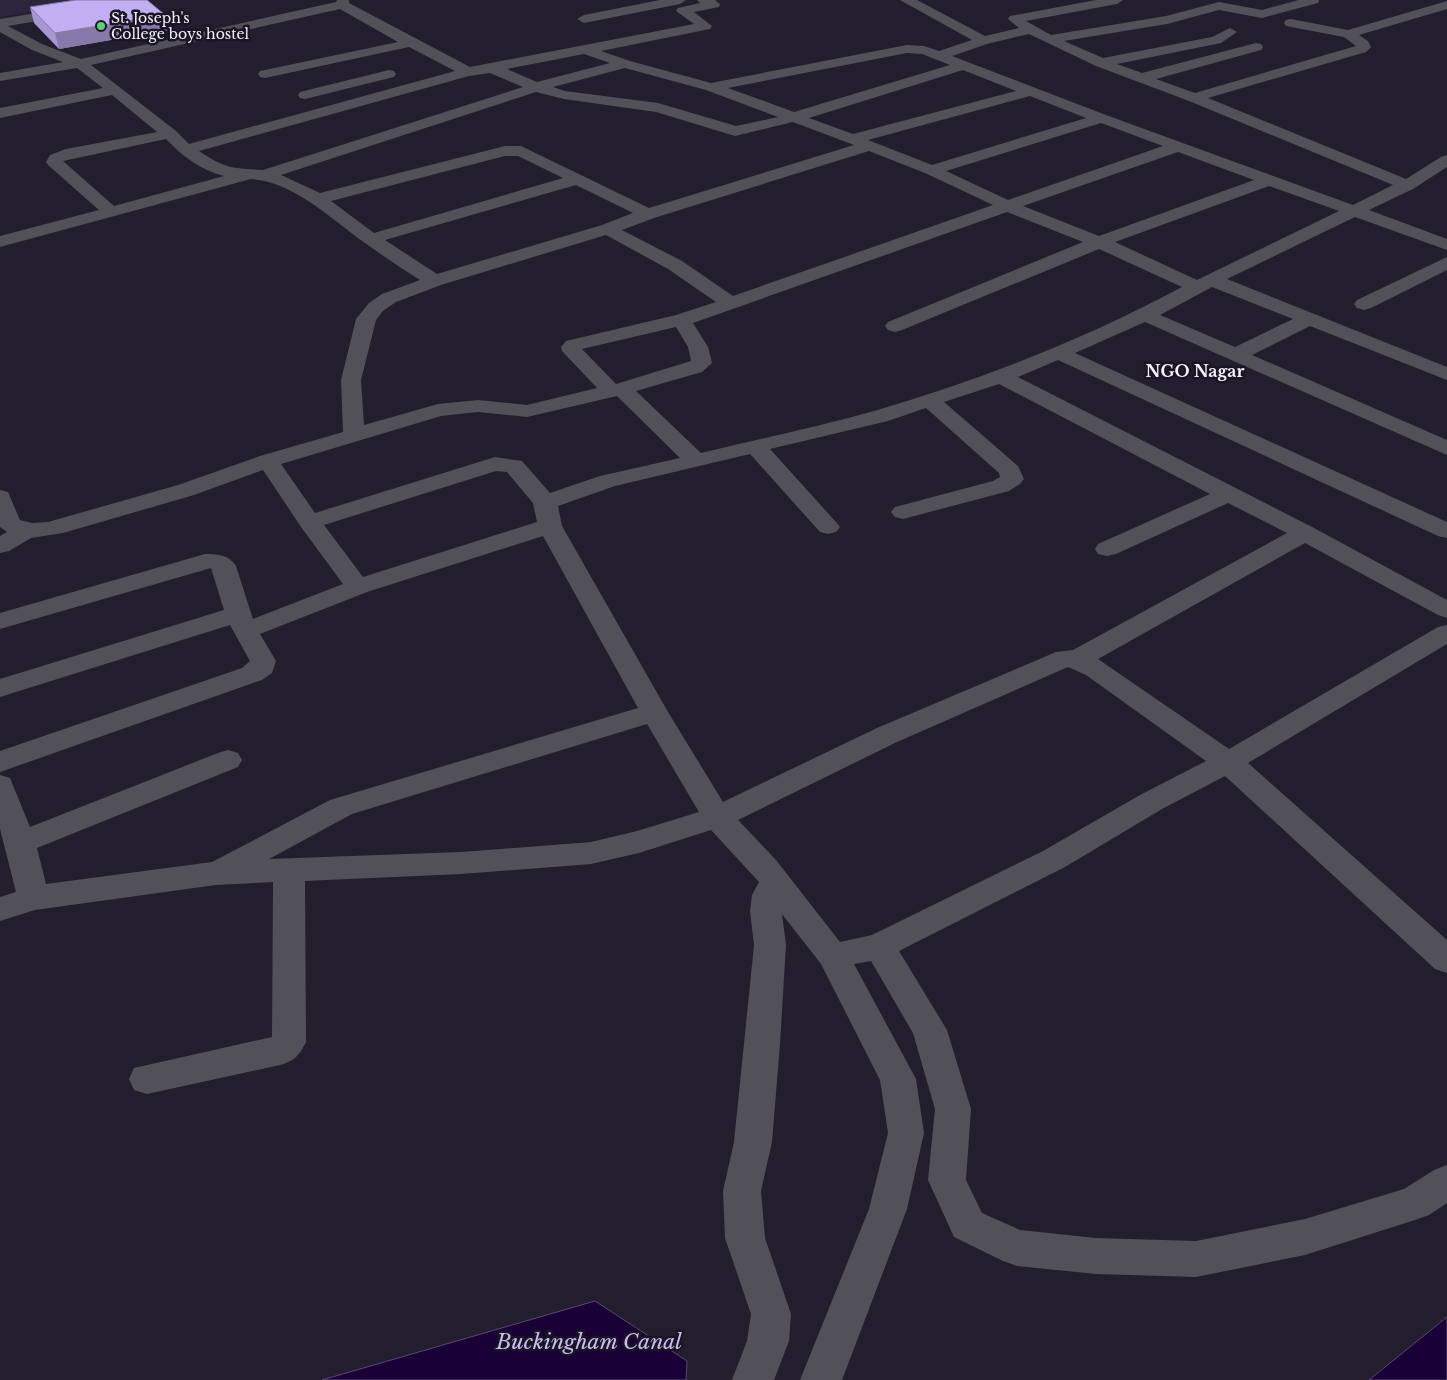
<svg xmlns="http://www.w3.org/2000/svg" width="1447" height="1380" font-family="'Libre Baskerville',serif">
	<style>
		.built { fill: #2c263c }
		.water { fill: #190037; stroke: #5b4972 }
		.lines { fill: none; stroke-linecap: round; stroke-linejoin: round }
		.minor { fill: #525058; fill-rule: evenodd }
		.wall { fill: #a696d1 }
		.shaded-wall { fill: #877aaa }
		.building { fill: #c1aef3; stroke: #877aaa }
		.poi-dot { fill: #59d56f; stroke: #191524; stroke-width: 2 }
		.labels { text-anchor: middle; stroke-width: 5; stroke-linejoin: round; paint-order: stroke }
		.far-poi-label { font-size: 14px; fill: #f5f2fd; stroke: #191524; text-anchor: start }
		.far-quarter-label { font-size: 16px; font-weight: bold; fill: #f5f2fd; stroke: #191524 }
		.near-water-label { font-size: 21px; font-style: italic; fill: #cbbcf3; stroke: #191524 }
	</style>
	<rect width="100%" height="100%" fill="#231e2e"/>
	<path class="built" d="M0,0H110L0,17Z"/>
	<path class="water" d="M595,1301L687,1361L686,1380H322Z
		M1447,1317V1380H1369Z"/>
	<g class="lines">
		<path class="minor" d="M115,0H144L138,4L8,26L42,44L81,59L336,2L337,0H349V3L470,67L694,24L676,11L678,8L700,3L697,0H715L720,4L719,7L694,12L712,26L710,29L601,51L630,61L711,83L907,45L924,46L939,51L972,40L900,0H917L985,36L1019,28L1008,19L1010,16L1096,0H1123L1117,4L1026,21L1051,35L1166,16L1219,2L1262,10L1299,0H1319L1318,3L1262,18L1219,10L1167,24L1064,41L1103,58L1212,37L1230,28L1237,32L1221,43L1117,64L1142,73L1256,43L1261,44L1263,47L1261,50L1156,79L1195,93L1356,46L1344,37L1286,26L1284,23L1286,20L1291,19L1348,30L1447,1V9L1359,35L1368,41L1371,47L1366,52L1208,98L1406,179L1441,157L1447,155V167L1413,189L1369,210L1447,239V250L1355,217L1227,279L1447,367V380L1310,326L1252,355L1447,440V455L1145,322L1075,353L1447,522V538L1438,536L1058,360L1018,377L1314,528L1447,600V618L1438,615L1305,543L1098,659L1229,749L1438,627L1447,625V644L1248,763L1447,940V973L1435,969L1225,776L1162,809L1065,867L899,951L947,1030L971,1109L966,1180L982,1213L1020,1230L1096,1238L1196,1241L1305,1219L1404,1189L1434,1170L1447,1165V1203L1429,1215L1415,1220L1305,1255L1196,1277L1096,1274L1017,1266L1003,1261L954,1237L928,1180L935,1109L913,1033L871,961L854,964L916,1079L924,1133L907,1209L842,1380H800L869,1209L888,1133L880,1080L821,964L782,914L786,945L780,1044L772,1142L761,1191L765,1238L791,1314L789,1341L774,1380H732L747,1341L751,1314L725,1238L723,1191L734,1142L754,945L750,911L752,895L759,882L711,830L639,853L591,864L461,874L305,881L306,1042C300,1055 294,1061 280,1065L147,1094L134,1090L129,1079L134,1068L272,1037L273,882L216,885L35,910L0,921V897L16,892L0,829V775L10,778L30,827L218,753L228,750L238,753L242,760L238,767L37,848L46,884L212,862L330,800L638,708L543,536L367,592L260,634L276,661L272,673L262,680L0,772V751L242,668L250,661L230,625L0,697V679L224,610L211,568L0,629V613L205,554C218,554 229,555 236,566L253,619L343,584L301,527L263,470L194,495L63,533L31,538L9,551L0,553V536L7,532L0,527V490L8,492L20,520L32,523L48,522L178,485L260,456L343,432L341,380L356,319L369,303L382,294L420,280C401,268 383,256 365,243C331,219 294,182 251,179L0,247V236L99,210L48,165L46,162L50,155L66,149L157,132L112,95L0,118V108L103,88L77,68L0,81V73L63,62L32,50L0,32V19ZM340,9L398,42L260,71L258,74L260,77L265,78L409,47L455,71L189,144L176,131L91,65ZM1029,34L1096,66L1189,101L1393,185L1353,205L1106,115L952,56L987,44ZM907,53L922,54L950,65L794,112L728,88ZM584,54L610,63L537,82L507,69ZM625,68L706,90L778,117L736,126L658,103L565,91L553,87ZM963,70L1016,91L853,134L809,118ZM490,73L523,87L263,170C232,168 226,169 199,151L469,76ZM536,92L564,99L656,112L735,136L793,122L854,145L649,208L521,146H505L320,193L281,175ZM1030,96L1086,118L932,165L868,140ZM1101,123L1163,146L1008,200L946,171ZM166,139C183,157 201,170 224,176L114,206L63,161ZM869,151L925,173L993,205L733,296L682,261L622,230L654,218ZM1178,152L1254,180L1099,236L1023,206ZM505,156H518L563,178L374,233L331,201ZM576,185L633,213L602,225L437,274L385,240ZM1269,186L1339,211L1197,280L1115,242ZM1007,212L1083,242L888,322L885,326L888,330L895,332L902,330L1099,249L1182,287C1085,339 980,380 874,411C817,427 758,439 701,453L636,391L702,372L712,363L708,347L693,323ZM606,235L668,269L716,302L676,315L566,341L561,347L562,351L597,388L527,405L478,400L438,404L364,425L361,380L376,320L383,311L396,302L441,285ZM1212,287L1293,319L1235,347L1160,315ZM676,327L688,347L691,361L616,384L582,349ZM999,384L1210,494L1098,544L1095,549L1098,554L1107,556L1116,554L1228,503L1287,533L1073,650L1056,652L877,728L723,802L668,712L562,526L558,506L615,486L750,454L820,532L828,534L836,532L840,527L836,522L770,449L888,421L926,408L999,473L1000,477L993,481L895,507L891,512L895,517L903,519L1009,491L1020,484L1024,479L1018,466L944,402ZM617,396L680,458L600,476L550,493L522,461L495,457L315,513L281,464L441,416L478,412L527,417ZM496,471L507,472L533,503L537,522L363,577L324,525ZM1068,667L1086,675L1206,761L1140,795L1043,851L872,935L840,942L776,860L738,820L897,742ZM647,724L699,812L637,831L591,842L461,852L269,859L352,814Z
			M660,0H686L680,4L584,23L577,19L584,15Z
			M389,70L394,71L396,74L394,77L305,99L300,98L298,95L300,92Z
			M1447,257V270L1371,308L1364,310L1357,308L1354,304L1357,300Z"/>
	</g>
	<path class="wall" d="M30,7L168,30L59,49L34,23Z"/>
	<path class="shaded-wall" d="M165,15L168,30L59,49L55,33Z"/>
	<path class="building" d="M76,0H147L165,15L55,33L30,7Z"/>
	<circle class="poi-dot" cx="101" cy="26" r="5"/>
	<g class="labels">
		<g class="far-poi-label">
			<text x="111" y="23">St. Joseph's<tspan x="111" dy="16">College boys hostel</tspan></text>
		</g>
		<g class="far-quarter-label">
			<text x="1195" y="377">NGO Nagar</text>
		</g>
		<g class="near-water-label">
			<text x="589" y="1349">Buckingham Canal</text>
		</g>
	</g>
</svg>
